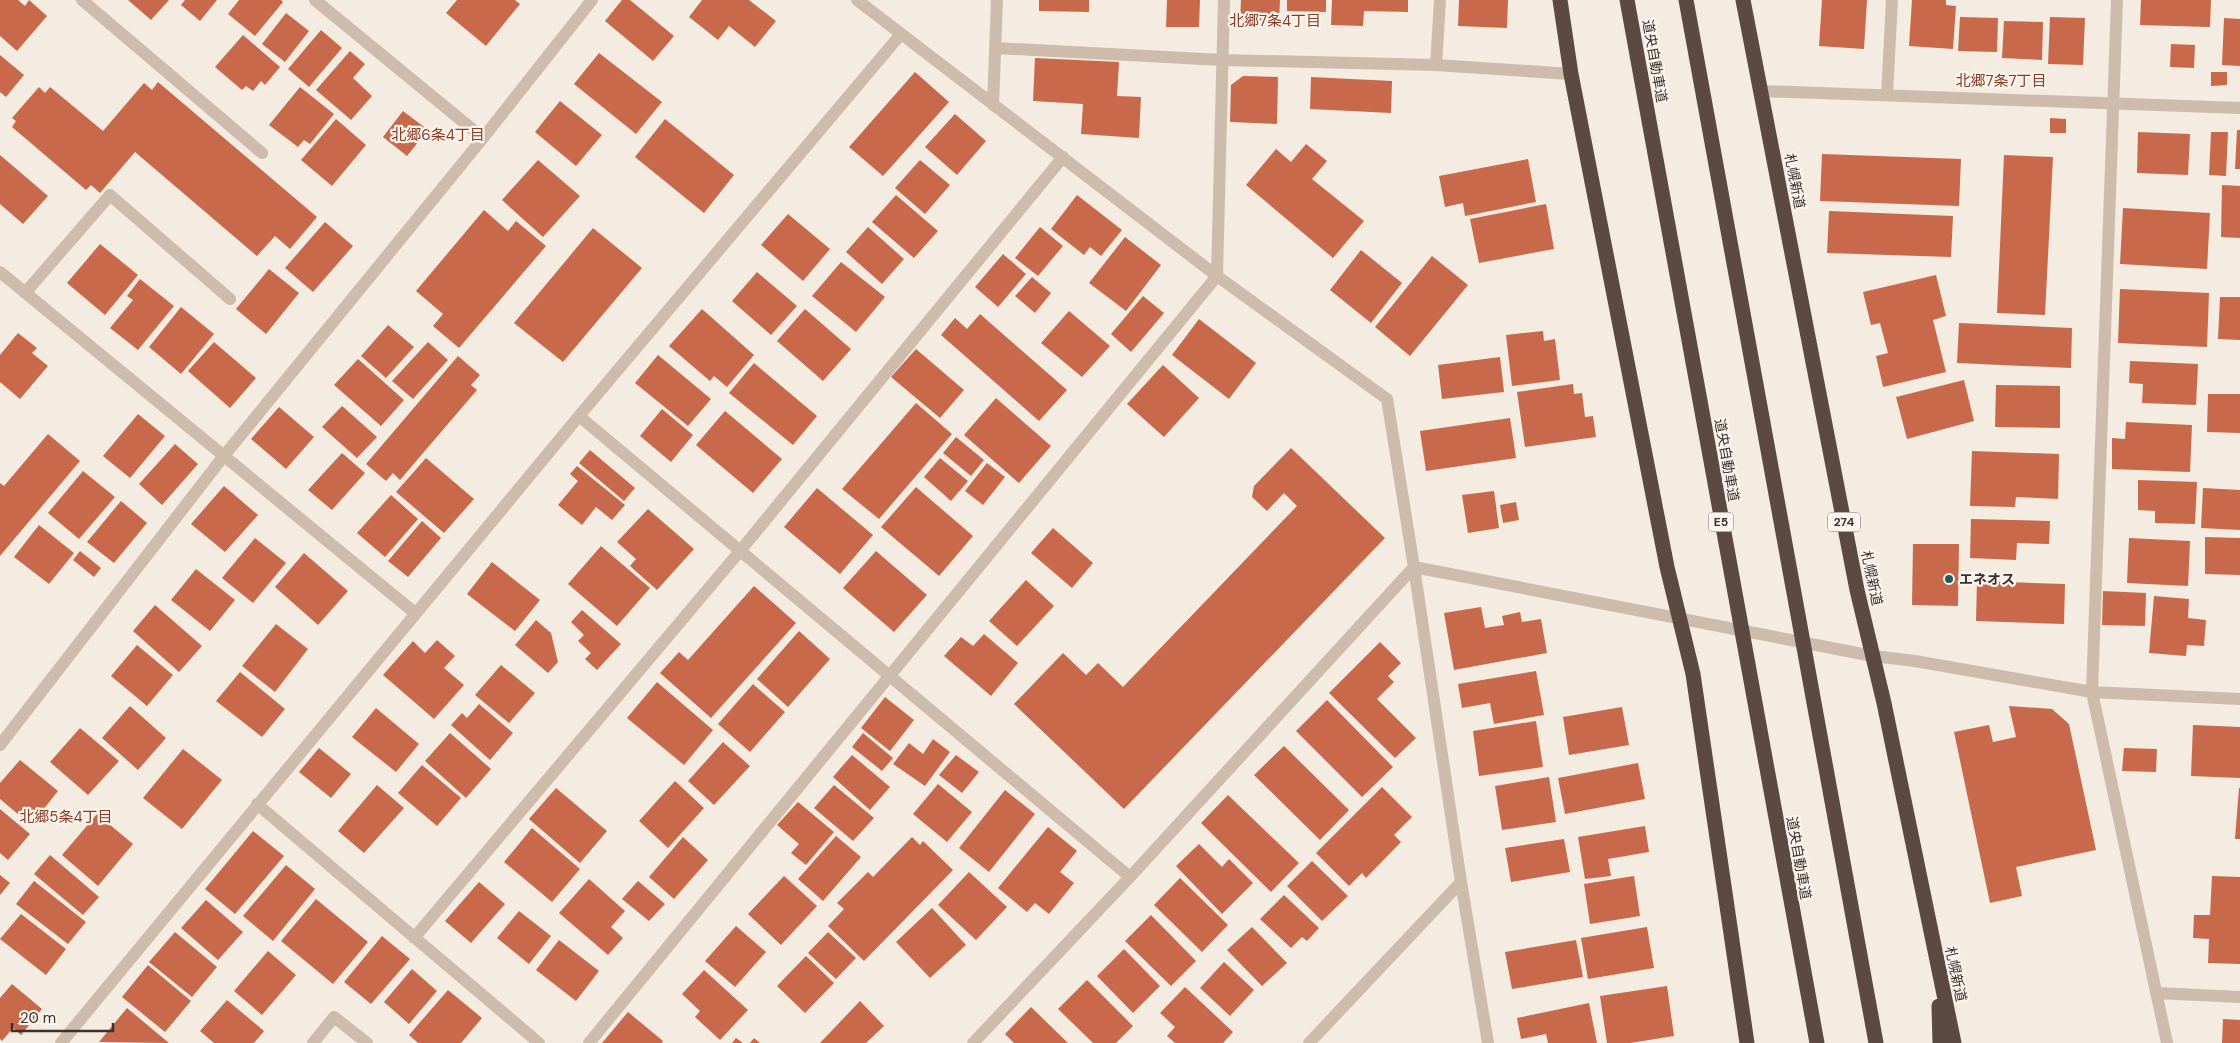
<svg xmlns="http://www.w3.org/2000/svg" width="2240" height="1043" font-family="'DM Sans','Noto Sans JP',sans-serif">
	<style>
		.building { fill: #c8694b }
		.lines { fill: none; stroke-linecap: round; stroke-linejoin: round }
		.minor { stroke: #cdbbac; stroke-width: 12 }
		.highway { stroke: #5c4a42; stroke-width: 15 }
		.highway-bridge { stroke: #5c4a42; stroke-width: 15 }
		.poi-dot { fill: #1f5a5e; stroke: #fbf5ee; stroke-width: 2 }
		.labels { text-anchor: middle; stroke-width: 4.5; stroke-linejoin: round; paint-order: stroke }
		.shield { fill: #fbf5ee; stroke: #756b66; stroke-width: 1 }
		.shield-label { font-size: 12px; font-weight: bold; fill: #3b302b }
		.street-label { font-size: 14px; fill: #3b302b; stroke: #fbf5ee }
		.poi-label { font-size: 14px; font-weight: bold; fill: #3b302b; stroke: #fbf5ee; text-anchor: start }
		.neighbourhood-label { font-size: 15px; fill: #8c3b22; stroke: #fbf5ee }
	</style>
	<rect width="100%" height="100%" fill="#f4ebe1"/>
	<path class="building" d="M0,0H18L25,6L29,0L47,16L17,51L0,36Z
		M128,0H169L151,20Z
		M185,0H217L200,21L181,5Z
		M239,0H281L283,2L255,36L228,14Z
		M457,0H515L520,4L486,46L446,13Z
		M622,0H630L674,36L653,61L605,21Z
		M702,0H749L776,21L755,47L729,26L718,40L689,17Z
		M1039,0H1089V12L1039,11Z
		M1167,0H1200L1199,27H1166Z
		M1241,0H1280L1279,21L1240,20Z
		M1287,0H1326V12L1287,11Z
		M1332,0H1408V12L1364,11L1363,26L1331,25Z
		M1459,0H1508L1507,28L1458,26Z
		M1822,0H1867L1864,49L1819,46Z
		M1912,0H1946V5L1956,6L1953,49L1909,46Z
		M2141,0H2211L2210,27L2140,25Z
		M286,13L309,31L285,62L262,44Z
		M1960,17L1998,18L1997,52L1958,51Z
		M2050,17L2085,18L2083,65L2048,64Z
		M2224,18L2240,19V66L2222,65Z
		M2004,21L2043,22L2042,60L2002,58Z
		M321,30L342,48L309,87L288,69Z
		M243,35L280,67L265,85L261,81L253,91L246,86L242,90L215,67Z
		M2171,44L2195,45L2194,68L2170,67Z
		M350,51L365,64L353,78L372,96L351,120L316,90Z
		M599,53L662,102L636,134L574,84Z
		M0,55L24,75L6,97L0,92Z
		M1035,58L1119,62L1117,96L1141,97L1139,138L1081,134L1083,104L1033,101Z
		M915,72L949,102L883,176L849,147Z
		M2211,72H2227V85L2211,86Z
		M1243,76L1278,77L1277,124L1230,122L1231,85Z
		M1311,77L1392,81L1391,113L1310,109Z
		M158,82L317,217L290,249L275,236L257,256L135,152L100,193L91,185L86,190L12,127L16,121L12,118L39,87L45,93L50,87L103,131L144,83L152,90Z
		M300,87L334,114L310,144L304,140L298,147L269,125Z
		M560,101L602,135L576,166L535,132Z
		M403,111L428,130L407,156L383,137Z
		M955,114L986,141L957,175L925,147Z
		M2050,118L2066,119V133H2050Z
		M336,119L366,145L332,186L301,160Z
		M665,119L734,175L704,213L635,157Z
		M2237,130H2240V169H2235Z
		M2138,132L2190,134L2188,175L2137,173Z
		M2211,132H2228L2226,176L2209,175Z
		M1306,144L1327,161L1312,179L1364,221L1333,258L1246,185L1276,149L1291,162Z
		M1822,154L1961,159L1959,206L1820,201Z
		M0,155L48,196L23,224L0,204Z
		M2004,155L2053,157L2045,315L1997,313Z
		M1528,159L1536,202L1465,216L1463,203L1445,207L1439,176Z
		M538,160L580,196L543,237L502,200Z
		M920,160L950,185L925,214L895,188Z
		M2222,185L2240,186V238L2221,237Z
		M896,195L938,231L914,258L872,222Z
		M1077,195L1122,230L1101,256L1090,247L1084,255L1051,229Z
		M1546,204L1554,249L1479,263L1470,219Z
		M2123,208L2210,213L2207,269L2120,264Z
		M484,210L508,231L516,221L546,246L459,348L433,326L443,314L416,291Z
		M1829,211L1953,216L1951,257L1827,253Z
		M788,214L830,249L803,281L761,245Z
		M325,222L353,246L313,292L285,268Z
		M868,227L904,259L882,284L846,252Z
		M1040,227L1063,246L1038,276L1015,258Z
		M593,228L642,268L563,362L514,323Z
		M1125,237L1161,265L1126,311L1089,283Z
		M100,244L138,275L105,315L67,283Z
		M1361,250L1402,283L1371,323L1330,290Z
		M1003,254L1026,274L998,307L975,287Z
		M1432,256L1468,285L1410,356L1375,327Z
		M841,262L885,297L856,332L812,296Z
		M269,269L299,293L266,334L236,309Z
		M757,272L797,306L771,335L732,301Z
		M1936,275L1946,316L1933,320L1946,372L1883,387L1876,356L1888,353L1880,323L1871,325L1863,292Z
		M1032,277L1051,293L1035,313L1015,296Z
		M140,279L174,306L138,350L110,328L133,300L127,296Z
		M2120,289L2209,293L2207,347L2118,343Z
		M1143,296L1164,313L1131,352L1111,334Z
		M2220,297H2240V340L2218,339Z
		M181,307L214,334L181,374L149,347Z
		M702,309L754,355L727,387L714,376L710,381L669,346Z
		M805,309L851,349L823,381L777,341Z
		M1069,311L1110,346L1082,377L1041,343Z
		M980,314L1067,390L1039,421L941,335L955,318L967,329Z
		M1199,319L1256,363L1229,399L1172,355Z
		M1959,323L2072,328L2071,368L1957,363Z
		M388,325L414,347L386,378L361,356Z
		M1543,331L1544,341L1555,339L1560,380L1512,386L1506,335Z
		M18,333L37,348L32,353L48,366L20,399L0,382V355Z
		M214,342L256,378L230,408L188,371Z
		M428,342L448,360L413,399L392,381Z
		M916,349L964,390L940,418L891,377Z
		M658,355L711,399L688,426L635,383Z
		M458,356L480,375L471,385L477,390L400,480L393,473L386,481L366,464Z
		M1500,357L1504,392L1442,399L1438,365Z
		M358,359L404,400L381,426L334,385Z
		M2130,361L2198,364L2196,405L2142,403L2143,384L2129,383Z
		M754,363L817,416L793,445L729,393Z
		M1163,365L1199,398L1164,437L1127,404Z
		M1964,380L1974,421L1907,439L1896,397Z
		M1573,384L1574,394L1582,393L1585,417L1593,416L1596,437L1525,447L1517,392Z
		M1996,385L2060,386V428L1995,427Z
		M2208,394H2240V433L2207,432Z
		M996,398L1051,446L1019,483L964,435Z
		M916,403L952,434L879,519L842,489Z
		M342,406L377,437L357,458L322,427Z
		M279,407L314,437L286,469L251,439Z
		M662,409L693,435L671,462L640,436Z
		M725,411L782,459L753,493L696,445Z
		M138,414L165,436L130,478L103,456Z
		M1510,418L1516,458L1426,471L1420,431Z
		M2126,422L2192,425L2190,472L2112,469V438L2125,439Z
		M48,434L80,461L0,556V483L4,486Z
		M956,437L984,460L971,476L943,453Z
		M175,444L198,464L162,505L139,484Z
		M1291,448L1385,538L1124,809L1014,704L1063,653L1086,675L1098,663L1123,687L1297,506L1284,493L1267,511L1252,497L1254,486Z
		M590,450L635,488L624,501L579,463Z
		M1972,451L2059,454L2058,499L2016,497L2015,507L1970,506Z
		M342,453L365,473L332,510L308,490Z
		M426,458L474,499L444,533L396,492Z
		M940,458L968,481L951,501L924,477Z
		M987,463L1005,477L983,505L965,491Z
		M577,466L625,505L612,520L596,507L582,525L558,505L578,481L570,474Z
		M83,471L115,497L79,539L48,513Z
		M2138,480L2197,482L2195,524L2155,523V511L2138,510Z
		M224,486L258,515L225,552L191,524Z
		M916,487L973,536L939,576L881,527Z
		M817,488L873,535L840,574L784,527Z
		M2203,488L2240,490V530L2201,528Z
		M1494,491L1499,528L1468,533L1462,495Z
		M391,495L418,519L385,557L357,533Z
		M121,501L147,523L114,563L87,542Z
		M1516,502L1519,520L1503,523L1500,505Z
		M648,509L694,549L657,590L630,566L636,559L617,542Z
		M1971,519L2050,521L2049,544L2017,543L2016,560L1970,558Z
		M422,521L441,538L408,577L388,561Z
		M39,525L74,553L49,584L14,557Z
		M1053,528L1093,563L1072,588L1031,553Z
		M2205,537L2240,538V575L2205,574Z
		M255,538L286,563L253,603L222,578Z
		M2129,538L2190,541L2188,586L2127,583Z
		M1913,544H1959L1958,606L1912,605Z
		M601,546L650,588L617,626L568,584Z
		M80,551L101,568L94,577L73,560Z
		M876,551L927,595L894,632L843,588Z
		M304,553L348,591L318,625L275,587Z
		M492,562L540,600L515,631L467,594Z
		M196,569L235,600L210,631L171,600Z
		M1026,580L1054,606L1017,646L989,621Z
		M1977,581L2065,584L2064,624L1976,621Z
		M754,586L796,623L711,718L660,673L679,652L688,660Z
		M2103,591L2146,593L2145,626L2102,625Z
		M2154,596L2189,599L2188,618L2206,620L2204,646L2187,645L2186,656L2149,653Z
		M155,605L202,646L179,672L133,631Z
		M1481,607L1485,628L1504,625L1502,616L1520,612L1522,622L1541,619L1547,653L1454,670L1444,613Z
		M582,610L621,644L597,670L585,659L591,653L578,641L584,635L571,622Z
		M536,620L551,633L558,662L548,673L515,645Z
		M276,624L308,649L275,692L242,666Z
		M799,631L830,659L788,707L757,679Z
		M984,634L1018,663L991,696L944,656L961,637L973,646Z
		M437,640L455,656L444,668L464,685L434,719L383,675L413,641L425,653Z
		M1380,642L1401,663L1388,676L1394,682L1377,699L1416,738L1395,758L1329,693Z
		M137,645L173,675L147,706L111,676Z
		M501,665L535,693L509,723L475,695Z
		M1536,671L1544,715L1494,724L1490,703L1462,708L1458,684Z
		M240,672L285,709L262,737L216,701Z
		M657,682L713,730L684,765L627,718Z
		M753,684L785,712L750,752L718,724Z
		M885,697L914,720L890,751L861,728Z
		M1327,700L1393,767L1362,797L1296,731Z
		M479,704L513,733L490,760L451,725L462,713L467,718Z
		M130,706L166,738L138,770L102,738Z
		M2009,706L2052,709L2069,724L2096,850L2016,867L2022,896L1990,903L1954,732L1989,725L1993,742L2016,737Z
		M1622,707L1629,745L1569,755L1563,717Z
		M376,708L419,744L396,772L352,737Z
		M1536,721L1543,767L1479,776L1473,731Z
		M2193,725L2240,727V778L2191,776Z
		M80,728L119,761L88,795L50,762Z
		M450,733L491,769L466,798L425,761Z
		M863,733L893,758L882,771L852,747Z
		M933,739L950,752L925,786L893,764L909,743L923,754Z
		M723,742L750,766L714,805L688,781Z
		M1284,746L1349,810L1320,840L1254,775Z
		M319,748L351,774L331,798L299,772Z
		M2124,748L2157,749L2156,772L2122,771Z
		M183,749L222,780L182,829L143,798Z
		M852,755L890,787L870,810L833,777Z
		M956,755L979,772L962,793L939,775Z
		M20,760L58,791L31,825L0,799V783Z
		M1638,763L1645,799L1565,814L1558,778Z
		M422,765L461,798L437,826L398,793Z
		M1549,777L1556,822L1502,830L1495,786Z
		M675,781L704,808L668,848L639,821Z
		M938,784L972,812L947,842L913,814Z
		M377,785L404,808L364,853L338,831Z
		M834,785L874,818L853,841L814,808Z
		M1382,787L1412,817L1394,835L1401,842L1366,878L1362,873L1349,886L1316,853Z
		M556,788L607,831L580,863L529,819Z
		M2239,788H2240V839H2235Z
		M1005,790L1035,814L989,872L959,848Z
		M1228,795L1299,863L1271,892L1201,823Z
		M798,802L834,832L806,865L791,853L799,844L777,825Z
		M0,809L30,834L8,860L0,853Z
		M97,814L133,844L98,886L62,855Z
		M1645,826L1649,852L1608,859L1611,876L1585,879L1578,837Z
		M1048,827L1077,851L1060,872L1074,883L1049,914L1035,903L1027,912L998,888Z
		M532,828L580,869L552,902L504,862Z
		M253,831L284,856L235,914L205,889Z
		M836,836L861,857L823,901L798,879Z
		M683,837L708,860L674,899L649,877Z
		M912,837L920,845L923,841L953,870L864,961L828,926L844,909L837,903L868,872L873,877Z
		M1564,839L1570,872L1511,882L1505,848Z
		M1199,844L1222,867L1229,859L1253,883L1222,914L1176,866Z
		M50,855L99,897L83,915L34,874Z
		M1312,861L1348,896L1322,921L1287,886Z
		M286,865L315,889L273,941L243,916Z
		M969,872L1007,907L976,940L938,905Z
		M0,875L10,883L0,895Z
		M784,876L817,906L781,945L748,914Z
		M1634,876L1640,916L1590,924L1584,884Z
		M2212,876L2240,877V964L2208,963L2209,939L2193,938L2194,915H2210Z
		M1180,878L1228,925L1202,952L1154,905Z
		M589,879L625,911L611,927L623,938L608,955L559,913Z
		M34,881L86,922L68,944L16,904Z
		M638,881L665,904L649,921L622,899Z
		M479,882L505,904L471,943L445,921Z
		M1284,895L1319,928L1307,941L1302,937L1291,948L1260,919Z
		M316,899L368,942L333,984L281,941Z
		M206,900L243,932L218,960L181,928Z
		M932,908L966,945L930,978L896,942Z
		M519,911L551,936L529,964L497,938Z
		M21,914L66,949L46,975L0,939Z
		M1151,915L1196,961L1171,986L1125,941Z
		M736,926L766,952L735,987L705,961Z
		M1252,927L1287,963L1262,986L1227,950Z
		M1647,927L1654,968L1588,979L1581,938Z
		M175,932L217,967L192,997L149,962Z
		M828,932L856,958L836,979L808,953Z
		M382,936L410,959L371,1004L344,982Z
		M559,940L599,971L576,1001L536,970Z
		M1576,940L1583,977L1512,989L1505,952Z
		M1124,949L1160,986L1133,1013L1097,976Z
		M268,951L296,975L262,1015L234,991Z
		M806,956L834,983L805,1013L777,986Z
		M1224,962L1254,990L1230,1016L1200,988Z
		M148,965L191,1001L165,1032L122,997Z
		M412,969L437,991L409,1024L384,1002Z
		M704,970L748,1010L720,1040L695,1017L700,1011L682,994Z
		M1087,980L1133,1026L1116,1043H1093L1058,1009Z
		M12,984L42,1009L21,1035L13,1028L2,1041L0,1039V998Z
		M1667,986L1674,1036L1630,1043H1607L1600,996Z
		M1185,987L1233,1032L1223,1043H1175L1167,1036L1175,1027L1160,1013Z
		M448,990L482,1018L461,1043H418L409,1035Z
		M227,1000L264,1031L254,1043H214L200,1031Z
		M860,1001L884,1026L866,1043H820Z
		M1589,1003L1597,1043H1548L1546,1034L1521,1039L1517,1018Z
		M1031,1007L1068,1043H1014L1005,1034Z
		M127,1008L169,1043L99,1042Z
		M628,1012L663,1041L662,1043H602Z
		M2223,1019L2240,1020V1043H2222Z
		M736,1038L743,1043H732Z
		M754,1038L760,1043H750Z"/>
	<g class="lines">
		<path class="minor" d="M82,0L262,153
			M315,0L483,138
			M857,0L1217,276L1387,399L1414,567L1873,656L1915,661L2092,692L2240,699
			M2117,0L2092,692L2167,1043
			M995,48L1222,60L1436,65L1571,74
			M1436,65L1440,0
			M1761,91L2240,108
			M1887,95L1892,0
			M993,105L997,0
			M0,272L415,613
			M25,293L110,195L230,299
			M579,416L1130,877
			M1414,567L1461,882L1488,1043
			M0,745L223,457L483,138L592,0
			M257,804L539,1043
			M414,938L740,551L1063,157
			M2156,993L2240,997
			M61,1043L579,416L901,34
			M313,1043L334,1017L367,1043
			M589,1043L1217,276L1224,0
			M973,1043L1130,877L1414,567
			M1309,1043L1461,882"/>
		<path class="highway" d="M1560,0L1571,74L1667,567L1693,674L1747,1043
			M1743,0L1857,590L1884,703L1954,1043
			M1939,1006L1940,1043"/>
		<path class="highway-bridge" d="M1627,0L1817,1043
			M1686,0L1876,1043"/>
	</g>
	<circle class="poi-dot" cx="1949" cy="579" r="5"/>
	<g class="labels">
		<g class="shield">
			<rect x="1708.5" y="512.5" width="25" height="19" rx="4"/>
			<rect x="1828" y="512.5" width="32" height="19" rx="4"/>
		</g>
		<g class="shield-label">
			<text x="1721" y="526">E5</text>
			<text x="1844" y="526">274</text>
		</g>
		<g class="street-label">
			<text transform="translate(1655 61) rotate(80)" y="5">道央自動車道</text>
			<text transform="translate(1795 181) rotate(79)" y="5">札幌新道</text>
			<text transform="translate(1727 460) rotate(80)" y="5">道央自動車道</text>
			<text transform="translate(1872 578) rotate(78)" y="5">札幌新道</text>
			<text transform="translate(1799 858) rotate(80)" y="5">道央自動車道</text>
			<text transform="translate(1956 974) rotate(78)" y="5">札幌新道</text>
		</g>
		<g class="poi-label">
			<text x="1959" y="584">エネオス</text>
		</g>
		<g class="neighbourhood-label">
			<text x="1275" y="26">北郷7条4丁目</text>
			<text x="2001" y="86">北郷7条7丁目</text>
			<text x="438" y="140">北郷6条4丁目</text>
			<text x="66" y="822">北郷5条4丁目</text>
		</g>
	</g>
	<path d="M12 1023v8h101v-8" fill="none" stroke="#3b302b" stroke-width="2.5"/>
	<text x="20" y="1023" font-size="15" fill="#3b302b" stroke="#fbf5ee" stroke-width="4" paint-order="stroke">20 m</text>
</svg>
